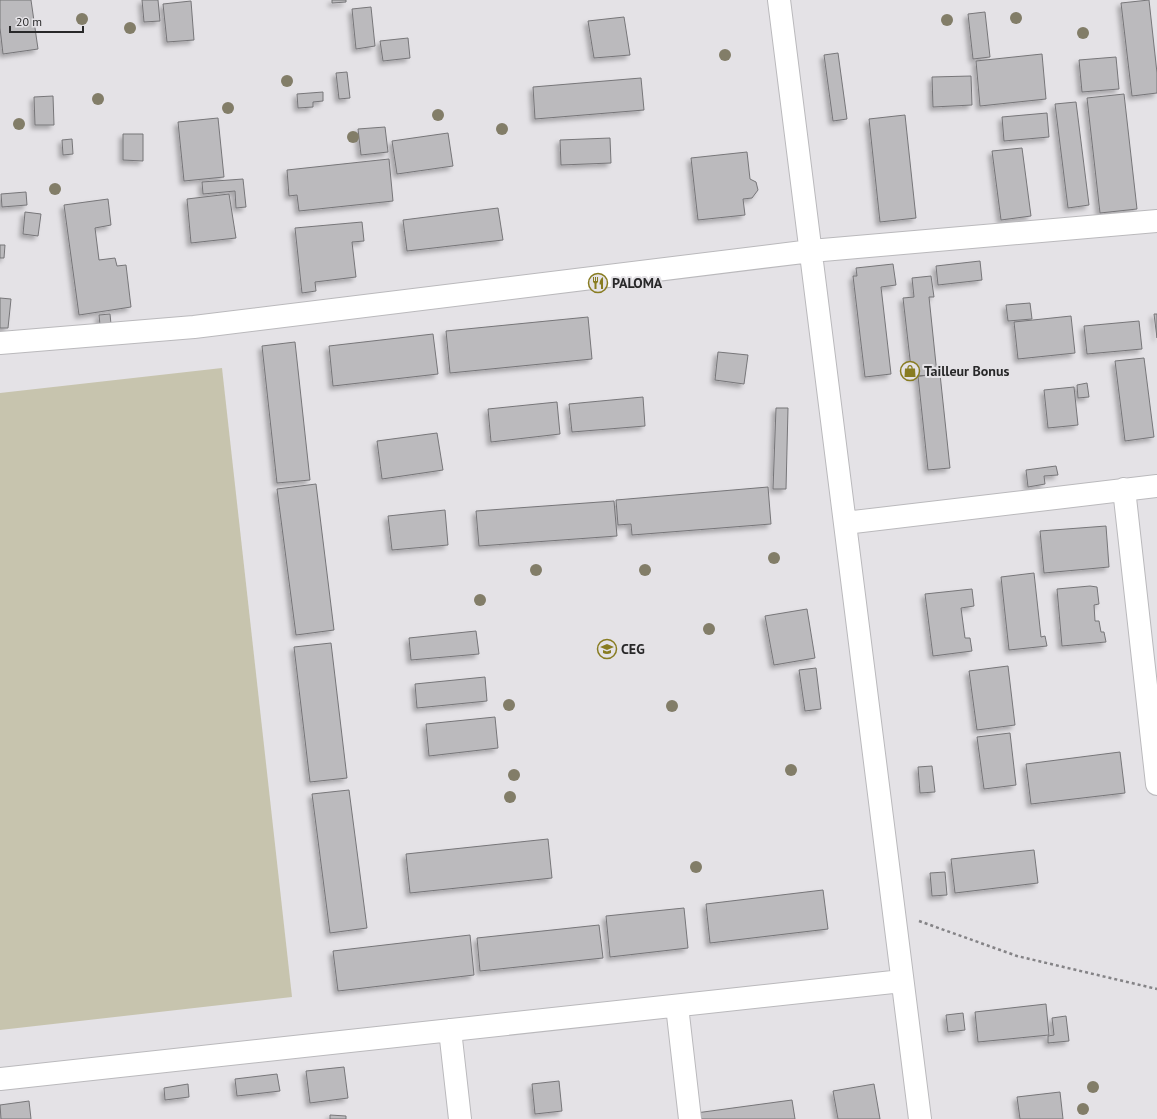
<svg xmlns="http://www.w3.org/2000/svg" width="1157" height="1119" font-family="'PT Sans',sans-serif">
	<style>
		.pitch { fill: #c7c4ae }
		.building { fill: #bbbabd; stroke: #777679; filter: url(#shadow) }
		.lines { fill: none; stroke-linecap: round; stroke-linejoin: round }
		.minor-casing { stroke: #bab9bc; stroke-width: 24 }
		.path { stroke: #848386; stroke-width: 2.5; stroke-dasharray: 3 3; stroke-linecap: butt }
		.minor { stroke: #fff; stroke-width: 22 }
		.tree { fill: #827d68 }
		.labels { text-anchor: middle; stroke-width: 4; stroke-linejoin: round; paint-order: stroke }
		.poi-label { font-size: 14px; font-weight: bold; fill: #282829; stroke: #e4e2e6; text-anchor: start }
	</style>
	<defs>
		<filter id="shadow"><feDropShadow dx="-3.5" dy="3.5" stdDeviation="2" flood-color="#0004"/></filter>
	</defs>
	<rect width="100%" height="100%" fill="#e4e2e6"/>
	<path class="pitch" d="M222,368L292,997L0,1030V393Z"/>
	<path class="building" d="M0,0H31L38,49L3,54L0,28Z
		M142,0H158L160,21L144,22Z
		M332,0H346V2L332,3Z
		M1149,0L1157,73V93L1132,96L1121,3Z
		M191,1L194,40L167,42L163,4Z
		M371,7L375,46L356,49L352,9Z
		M985,12L990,57L973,59L968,14Z
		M624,17L630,55L594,58L588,21Z
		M408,38L410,58L383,61L380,41Z
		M838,53L847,119L833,121L824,55Z
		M1042,54L1046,99L980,106L976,61Z
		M1116,57L1119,89L1082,92L1079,60Z
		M347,72L350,98L339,99L336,73Z
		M971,76L972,105L933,107L932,77Z
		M641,78L644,110L535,119L533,87Z
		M323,92V101L313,102V107L298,108L297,94Z
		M1124,94L1137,209L1100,213L1087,98Z
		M53,96L54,125H35L34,97Z
		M1076,102L1089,205L1068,208L1055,104Z
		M1047,113L1049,137L1004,141L1002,117Z
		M905,115L916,218L880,222L869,119Z
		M218,118L224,177L184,181L178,122Z
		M385,127L388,152L361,155L358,129Z
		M448,133L453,166L397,174L392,141Z
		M123,134H143V161L123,160Z
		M610,138L611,163L561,165L560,140Z
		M72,139L73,154L63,155L62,140Z
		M1022,148L1031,216L1001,220L992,151Z
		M747,152L750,179L756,182L758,190L752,198L743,199L745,215L698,220L691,158Z
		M389,159L393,201L299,211L297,195L289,196L287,170Z
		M243,179L246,207L236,208L235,191L203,194L202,182Z
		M26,192L27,205L2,207L1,194Z
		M229,194L236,238L191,243L187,199Z
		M108,199L111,225L95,228L99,260L115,258L117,266L126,265L131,307L79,315L64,205Z
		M498,208L503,240L407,251L403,220Z
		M25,212L41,214L38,236L23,234Z
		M362,222L364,241L352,242L356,277L315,282L316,291L302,293L295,228Z
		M0,245H5L4,258H0Z
		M980,261L982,280L938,285L936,266Z
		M893,264L896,285L881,287L891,374L865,377L853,276H857L856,268Z
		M931,276L934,297H929L937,374L912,377L903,298L914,297L912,278Z
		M0,298L11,299L8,328H0Z
		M1030,303L1032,319L1008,321L1006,305Z
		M110,314L111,324L100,325L99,315Z
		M1154,314H1157V338Z
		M1071,316L1075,353L1018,359L1014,322Z
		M588,317L592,359L450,373L446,331Z
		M1139,321L1142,349L1087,354L1084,326Z
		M433,334L438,374L333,386L329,346Z
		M295,342L310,480L277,483L262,346Z
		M718,352L748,355L744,384L715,380Z
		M1144,358L1154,437L1125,441L1115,361Z
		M940,374L950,468L928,470L918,376Z
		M1087,383L1089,397L1078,398L1077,385Z
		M1074,387L1078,425L1048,428L1044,390Z
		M643,397L645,426L572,432L569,404Z
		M557,402L560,434L491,442L488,409Z
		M776,408H788L786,489H773Z
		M437,433L443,470L382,479L377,441Z
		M1056,466L1058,475L1044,476L1045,484L1028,487L1026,470Z
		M316,484L334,630L296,635L277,489Z
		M768,487L771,524L632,535L631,524L618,525L616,500Z
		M614,501L617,536L479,546L476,511Z
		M445,510L448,545L392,550L388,516Z
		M1106,526L1109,567L1044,573L1040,531Z
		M1034,573L1041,637L1045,636L1047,646L1009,650L1001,577Z
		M1090,586L1097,587L1099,604L1094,605L1095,621H1099L1101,632H1104L1106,642L1062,646L1057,589Z
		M972,589L974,606L961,608L965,638H970L972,651L933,656L925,594Z
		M807,609L815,658L774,665L765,616Z
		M476,631L479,654L411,660L409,638Z
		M331,643L347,778L310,782L294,647Z
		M1008,666L1015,725L977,730L969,671Z
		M816,668L821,709L805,711L799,670Z
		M485,677L487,701L417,708L415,684Z
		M495,717L498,748L429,756L426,724Z
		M1010,733L1016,785L984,789L977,737Z
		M1120,752L1125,793L1031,804L1026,764Z
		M932,766L935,792L920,793L918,767Z
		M349,790L367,928L330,933L312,794Z
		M548,839L552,878L410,893L406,854Z
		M1034,850L1038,883L955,893L951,859Z
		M945,872L947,895L932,896L930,873Z
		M823,890L828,929L710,943L706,904Z
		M684,908L688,948L610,957L606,916Z
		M599,925L603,958L480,971L477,938Z
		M470,935L474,975L338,991L333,951Z
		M1046,1004L1049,1035L978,1042L975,1012Z
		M963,1013L965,1030L948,1032L946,1015Z
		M1066,1016L1069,1041L1048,1043V1036L1054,1035L1052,1018Z
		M344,1067L348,1098L310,1103L306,1071Z
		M277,1074L280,1091L237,1096L235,1079Z
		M559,1081L562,1111L535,1114L532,1084Z
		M188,1084L189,1097L165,1100L164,1088Z
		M874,1084L880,1119H838L833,1091Z
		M1060,1092L1063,1119H1020L1017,1097Z
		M792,1100L795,1119H697L696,1113Z
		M29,1101L31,1119H1L0,1105Z
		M330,1115L346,1116V1119H330Z"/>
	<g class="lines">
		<g class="minor-casing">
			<path id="minor" d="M779,0L920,1119
				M0,343L194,327L811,251L1157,221
				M1124,489L1157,784
				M845,523L1157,486
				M677,1006L690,1119
				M450,1030L460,1119
				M0,1079L902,981"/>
		</g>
		<path class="path" d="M919,921L1017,956L1157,989"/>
		<use href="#minor" class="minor"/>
	</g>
	<g class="tree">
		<circle cx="1016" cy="18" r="6"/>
		<circle cx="82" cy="19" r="6"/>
		<circle cx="947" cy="20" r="6"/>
		<circle cx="130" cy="28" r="6"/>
		<circle cx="1083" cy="33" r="6"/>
		<circle cx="725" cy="55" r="6"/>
		<circle cx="287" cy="81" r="6"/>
		<circle cx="98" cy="99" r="6"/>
		<circle cx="228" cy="108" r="6"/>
		<circle cx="438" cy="115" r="6"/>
		<circle cx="19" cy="124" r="6"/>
		<circle cx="502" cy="129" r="6"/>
		<circle cx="353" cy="137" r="6"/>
		<circle cx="55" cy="189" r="6"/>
		<circle cx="774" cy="558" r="6"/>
		<circle cx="536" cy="570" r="6"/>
		<circle cx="645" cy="570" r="6"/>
		<circle cx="480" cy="600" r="6"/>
		<circle cx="709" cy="629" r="6"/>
		<circle cx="509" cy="705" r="6"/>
		<circle cx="672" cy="706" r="6"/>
		<circle cx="791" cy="770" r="6"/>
		<circle cx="514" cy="775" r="6"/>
		<circle cx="510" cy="797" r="6"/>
		<circle cx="696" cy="867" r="6"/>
		<circle cx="1093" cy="1087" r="6"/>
		<circle cx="1083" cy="1109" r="6"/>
	</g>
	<defs>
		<g id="restaurant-ring" transform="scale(1)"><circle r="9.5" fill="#e4e2e6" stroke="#887c21" stroke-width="1.5"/><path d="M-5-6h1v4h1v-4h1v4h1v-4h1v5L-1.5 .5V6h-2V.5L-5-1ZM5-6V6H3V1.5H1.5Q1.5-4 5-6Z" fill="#887c21"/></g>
		<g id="shop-ring" transform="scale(1)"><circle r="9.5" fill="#e4e2e6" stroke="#887c21" stroke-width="1.5"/><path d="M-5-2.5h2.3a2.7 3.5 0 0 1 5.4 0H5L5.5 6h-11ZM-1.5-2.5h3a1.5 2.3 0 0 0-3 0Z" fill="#887c21"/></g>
		<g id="school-ring" transform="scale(1)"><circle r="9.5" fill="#e4e2e6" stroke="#887c21" stroke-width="1.5"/><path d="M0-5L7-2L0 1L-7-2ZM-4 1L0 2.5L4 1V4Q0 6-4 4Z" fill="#887c21"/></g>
	</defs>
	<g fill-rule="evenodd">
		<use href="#restaurant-ring" x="598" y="283"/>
		<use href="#shop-ring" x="910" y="371"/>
		<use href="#school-ring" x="607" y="649"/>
	</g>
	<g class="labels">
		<g class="poi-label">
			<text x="612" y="288">PALOMA</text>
			<text x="924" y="376">Tailleur Bonus</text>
			<text x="621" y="654">CEG</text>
		</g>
	</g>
	<path d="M10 26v6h73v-6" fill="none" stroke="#282829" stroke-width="2"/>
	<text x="16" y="26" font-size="12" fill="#282829" stroke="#e4e2e6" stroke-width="3" paint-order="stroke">20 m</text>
</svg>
